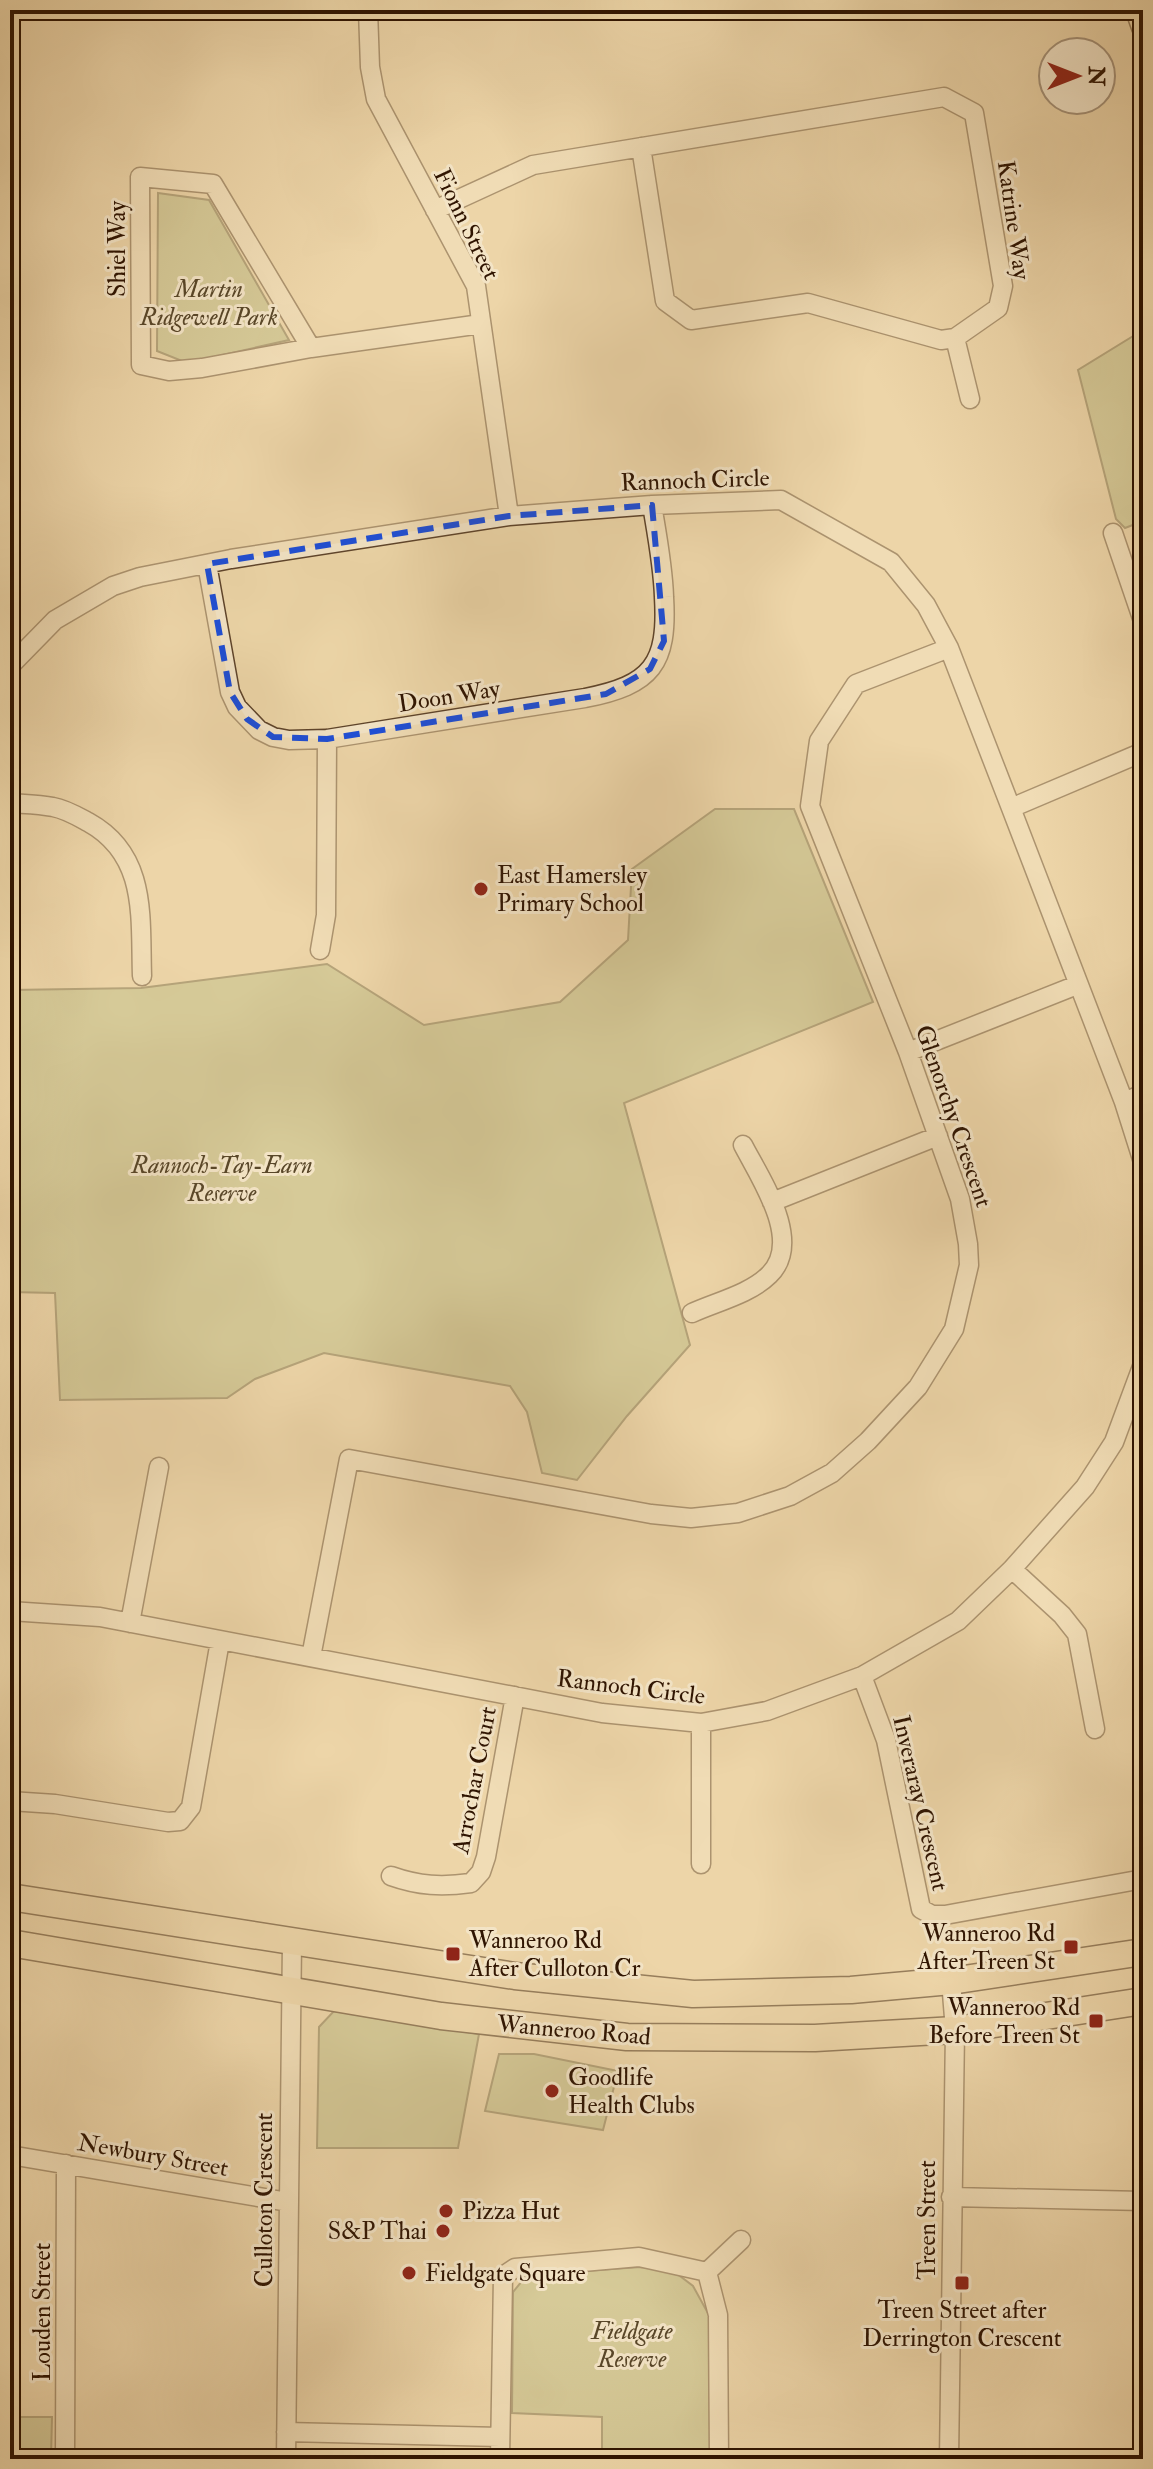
<svg xmlns="http://www.w3.org/2000/svg" width="1153" height="2469" font-family="'IM FELL Double Pica',serif">
	<style>
		.green { fill: #babd86; stroke: #746844; stroke-width: 2 }
		.lines { fill: none; stroke-linecap: round; stroke-linejoin: round }
		.minor-casing { stroke: #5e442b; stroke-width: 21 }
		.major-casing { stroke: #2f1401; stroke-width: 25 }
		.highway-casing { stroke: #2f1401; stroke-width: 29 }
		.minor { stroke: #f3e4c6; stroke-width: 18 }
		.major { stroke: #edd6a8; stroke-width: 22 }
		.highway { stroke: #edd6a8; stroke-width: 26 }
		.marked { fill: none; stroke: #1d4ed8; stroke-width: 6; stroke-dasharray: 16 10; stroke-linejoin: round }
		.poi-dot { fill: #8f2418; stroke: #f3e4c6; stroke-width: 3 }
		.labels { text-anchor: middle; stroke-width: 6; stroke-linejoin: round; paint-order: stroke }
		.street-label { font-size: 24px; fill: #2f1401; stroke: #f3e4c6 }
		.park-label { font-size: 24px; font-style: italic; fill: #594729; stroke: #f3e4c6 }
		.poi-label { font-size: 24px; fill: #2f1401; stroke: #f3e4c6; text-anchor: start }
	</style>
	<rect width="100%" height="100%" fill="#edd6a8"/>
	<filter id="stains"><feTurbulence type="fractalNoise" baseFrequency=".0025" numOctaves="4"/><feColorMatrix values="0 0 0 0 .2 0 0 0 0 .09 0 0 0 0 .02 0 0 0 .5 -.17"/></filter>
	<radialGradient id="worn" r=".72"><stop offset=".6" stop-color="#630" stop-opacity="0"/><stop offset="1" stop-color="#630" stop-opacity=".3"/></radialGradient>
	<path class="green" d="M158,193L209,200L289,340L187,363L157,351Z
		M1143,330V521L1125,528L1116,519L1078,370Z
		M715,809H794L873,1002L624,1103L690,1345L627,1416L577,1480L542,1473L527,1412L510,1386L324,1353L255,1379L227,1398L60,1400L55,1293L10,1292V990L141,988L327,964L424,1025L560,1002L628,940L632,869Z
		M334,2011L479,2034L458,2148H317L319,2027Z
		M499,2054H534L618,2071L603,2130L485,2111Z
		M641,2267L672,2270L693,2286L709,2315L711,2459H602V2417L512,2413L513,2292L527,2275Z
		M10,2417H52L51,2459H10Z"/>
	<g class="lines">
		<g class="minor-casing">
			<path id="minor" d="M368,10L370,67L376,99L476,286L509,516
				M435,210L533,165L944,97L974,113L1003,286L998,308L955,338L941,340L808,303L691,320L665,301L641,147
				M955,338L970,399
				M311,348L213,184L140,177L141,365L169,371L202,368L311,348L481,324
				M1113,533L1143,621
				M207,564L230,692L237,707L259,730L273,737L289,740L327,739L585,698C652,685 668,664 664,597C663,566 657,535 652,505
				M10,666L55,620L113,586L140,577L231,559L509,516L652,505L781,500L891,562L926,605L949,648L1011,808L1124,1102L1143,1162
				M10,803C24,804 39,804 53,807C65,809 77,816 88,822C148,855 140,917 142,976
				M1011,808L1143,752
				M320,950L326,915L327,739
				M908,1052L1077,985
				M1124,1102L1143,1094
				M772,1202L938,1136
				M692,1313C716,1302 750,1294 769,1275C804,1242 760,1178 743,1145
				M1012,1569L1062,1615L1077,1634L1095,1729
				M10,1611L100,1617L602,1713L701,1723L767,1711L862,1676L958,1621L1012,1569L1085,1487L1114,1442L1143,1364
				M130,1623L159,1467
				M311,1657L349,1459L651,1514L691,1518L738,1513L790,1496L832,1473L868,1441L918,1387L954,1329L969,1265L968,1244L960,1199L908,1052L810,806L819,741L856,684L949,648
				M862,1676L886,1740L921,1909L932,1915H945L1143,1879
				M701,1723V1864
				M10,1801L55,1804L168,1822L180,1821L191,1807L220,1641
				M391,1876C419,1886 442,1887 471,1883L481,1872L486,1857L515,1696
				M10,2155L288,2202
				M951,2197L1143,2201
				M707,2272L718,2315L719,2459
				M707,2272L741,2240
				M286,2432L500,2437
				M65,2459L66,2164
				M286,2459L292,1942
				M500,2459L503,2276L515,2268L639,2257L707,2272
				M949,2459L955,2030L951,1981"/>
		</g>
		<g class="major-casing">
			<path id="major" d="M1137,10L1143,27"/>
		</g>
		<g class="highway-casing">
			<path id="highway" d="M10,1897L515,1976L693,1994L851,1990L951,1981L1143,1952
				M10,1943L441,2016L627,2037L815,2038L955,2030L1143,2001"/>
		</g>
		<use href="#minor" class="minor"/>
		<use href="#major" class="major"/>
		<use href="#highway" class="highway"/>
	</g>
	<path d="M0 0H1153V2469H0ZM652,505L664,641L650,669L606,694L327,739L273,737L247,719L230,692L207,564L509,516Z" fill="#edd6a8" fill-opacity=".55" fill-rule="evenodd"/>
	<path class="marked" d="M652,505L664,641L650,669L606,694L327,739L273,737L247,719L230,692L207,564L509,516Z"/>
	<g class="poi-dot">
		<circle cx="481" cy="889" r="8"/>
		<rect x="1063" y="1939" width="16" height="16" rx="4"/>
		<rect x="445" y="1946" width="16" height="16" rx="4"/>
		<rect x="1088" y="2013" width="16" height="16" rx="4"/>
		<circle cx="552" cy="2091" r="8"/>
		<circle cx="446" cy="2211" r="8"/>
		<circle cx="443" cy="2231" r="8"/>
		<circle cx="409" cy="2273" r="8"/>
		<rect x="954" y="2275" width="16" height="16" rx="4"/>
	</g>
	<g class="labels">
		<g class="street-label">
			<text transform="translate(1014 220) rotate(82)" y="8">Katrine Way</text>
			<text transform="translate(467 224) rotate(64)" y="8">Fionn Street</text>
			<text transform="translate(117 249) rotate(-90)" y="8">Shiel Way</text>
			<text transform="translate(695 480) rotate(-2)" y="8">Rannoch Circle</text>
			<text transform="translate(449 696) rotate(-9)" y="8">Doon Way</text>
			<text transform="translate(954 1116) rotate(71)" y="8">Glenorchy Crescent</text>
			<text transform="translate(631 1687) rotate(7)" y="8">Rannoch Circle</text>
			<text transform="translate(474 1780) rotate(-79)" y="8">Arrochar Court</text>
			<text transform="translate(921 1803) rotate(77)" y="8">Inveraray Crescent</text>
			<text transform="translate(574 2030) rotate(5)" y="8">Wanneroo Road</text>
			<text transform="translate(153 2155) rotate(10)" y="8">Newbury Street</text>
			<text transform="translate(264 2200) rotate(-90)" y="8">Culloton Crescent</text>
			<text transform="translate(927 2220) rotate(-90)" y="8">Treen Street</text>
			<text transform="translate(42 2312) rotate(-90)" y="8">Louden Street</text>
		</g>
		<g class="park-label">
			<text x="209" y="297">Martin<tspan x="209" dy="28">Ridgewell Park</tspan></text>
			<text x="222" y="1173">Rannoch-Tay-Earn<tspan x="222" dy="28">Reserve</tspan></text>
			<text x="632" y="2339">Fieldgate<tspan x="632" dy="28">Reserve</tspan></text>
		</g>
		<g class="poi-label">
			<text x="497" y="883">East Hamersley<tspan x="497" dy="28">Primary School</tspan></text>
			<text x="1055" y="1941" text-anchor="end">Wanneroo Rd<tspan x="1055" dy="28">After Treen St</tspan></text>
			<text x="469" y="1948">Wanneroo Rd<tspan x="469" dy="28">After Culloton Cr</tspan></text>
			<text x="1080" y="2015" text-anchor="end">Wanneroo Rd<tspan x="1080" dy="28">Before Treen St</tspan></text>
			<text x="568" y="2085">Goodlife<tspan x="568" dy="28">Health Clubs</tspan></text>
			<text x="462" y="2219">Pizza Hut</text>
			<text x="427" y="2239" text-anchor="end">S&amp;P Thai</text>
			<text x="425" y="2281">Fieldgate Square</text>
			<text x="962" y="2318" text-anchor="middle">Treen Street after<tspan x="962" dy="28">Derrington Crescent</tspan></text>
		</g>
	</g>
	<rect width="1153" height="2469" fill="none" stroke="#edd6a8" stroke-width="40"/>
	<rect x="12" y="12" width="1129" height="2445" fill="none" stroke="#2f1401" stroke-width="4"/>
	<rect x="20" y="20" width="1113" height="2429" fill="none" stroke="#2f1401" stroke-width="2"/>
	<g transform="translate(1077 76) rotate(90)"><circle r="38" fill="#f3e4c6" stroke="#a59177" stroke-width="2"/>
	<path d="M0-6L14 30L0 20L-14 30Z" fill="#8f2418"/>
	<text y="-12" font-size="22" font-weight="bold" text-anchor="middle" fill="#2f1401">N</text>
	</g>
	<rect width="100%" height="100%" filter="url(#stains)"/>
	<rect width="100%" height="100%" fill="url(#worn)"/>
</svg>
